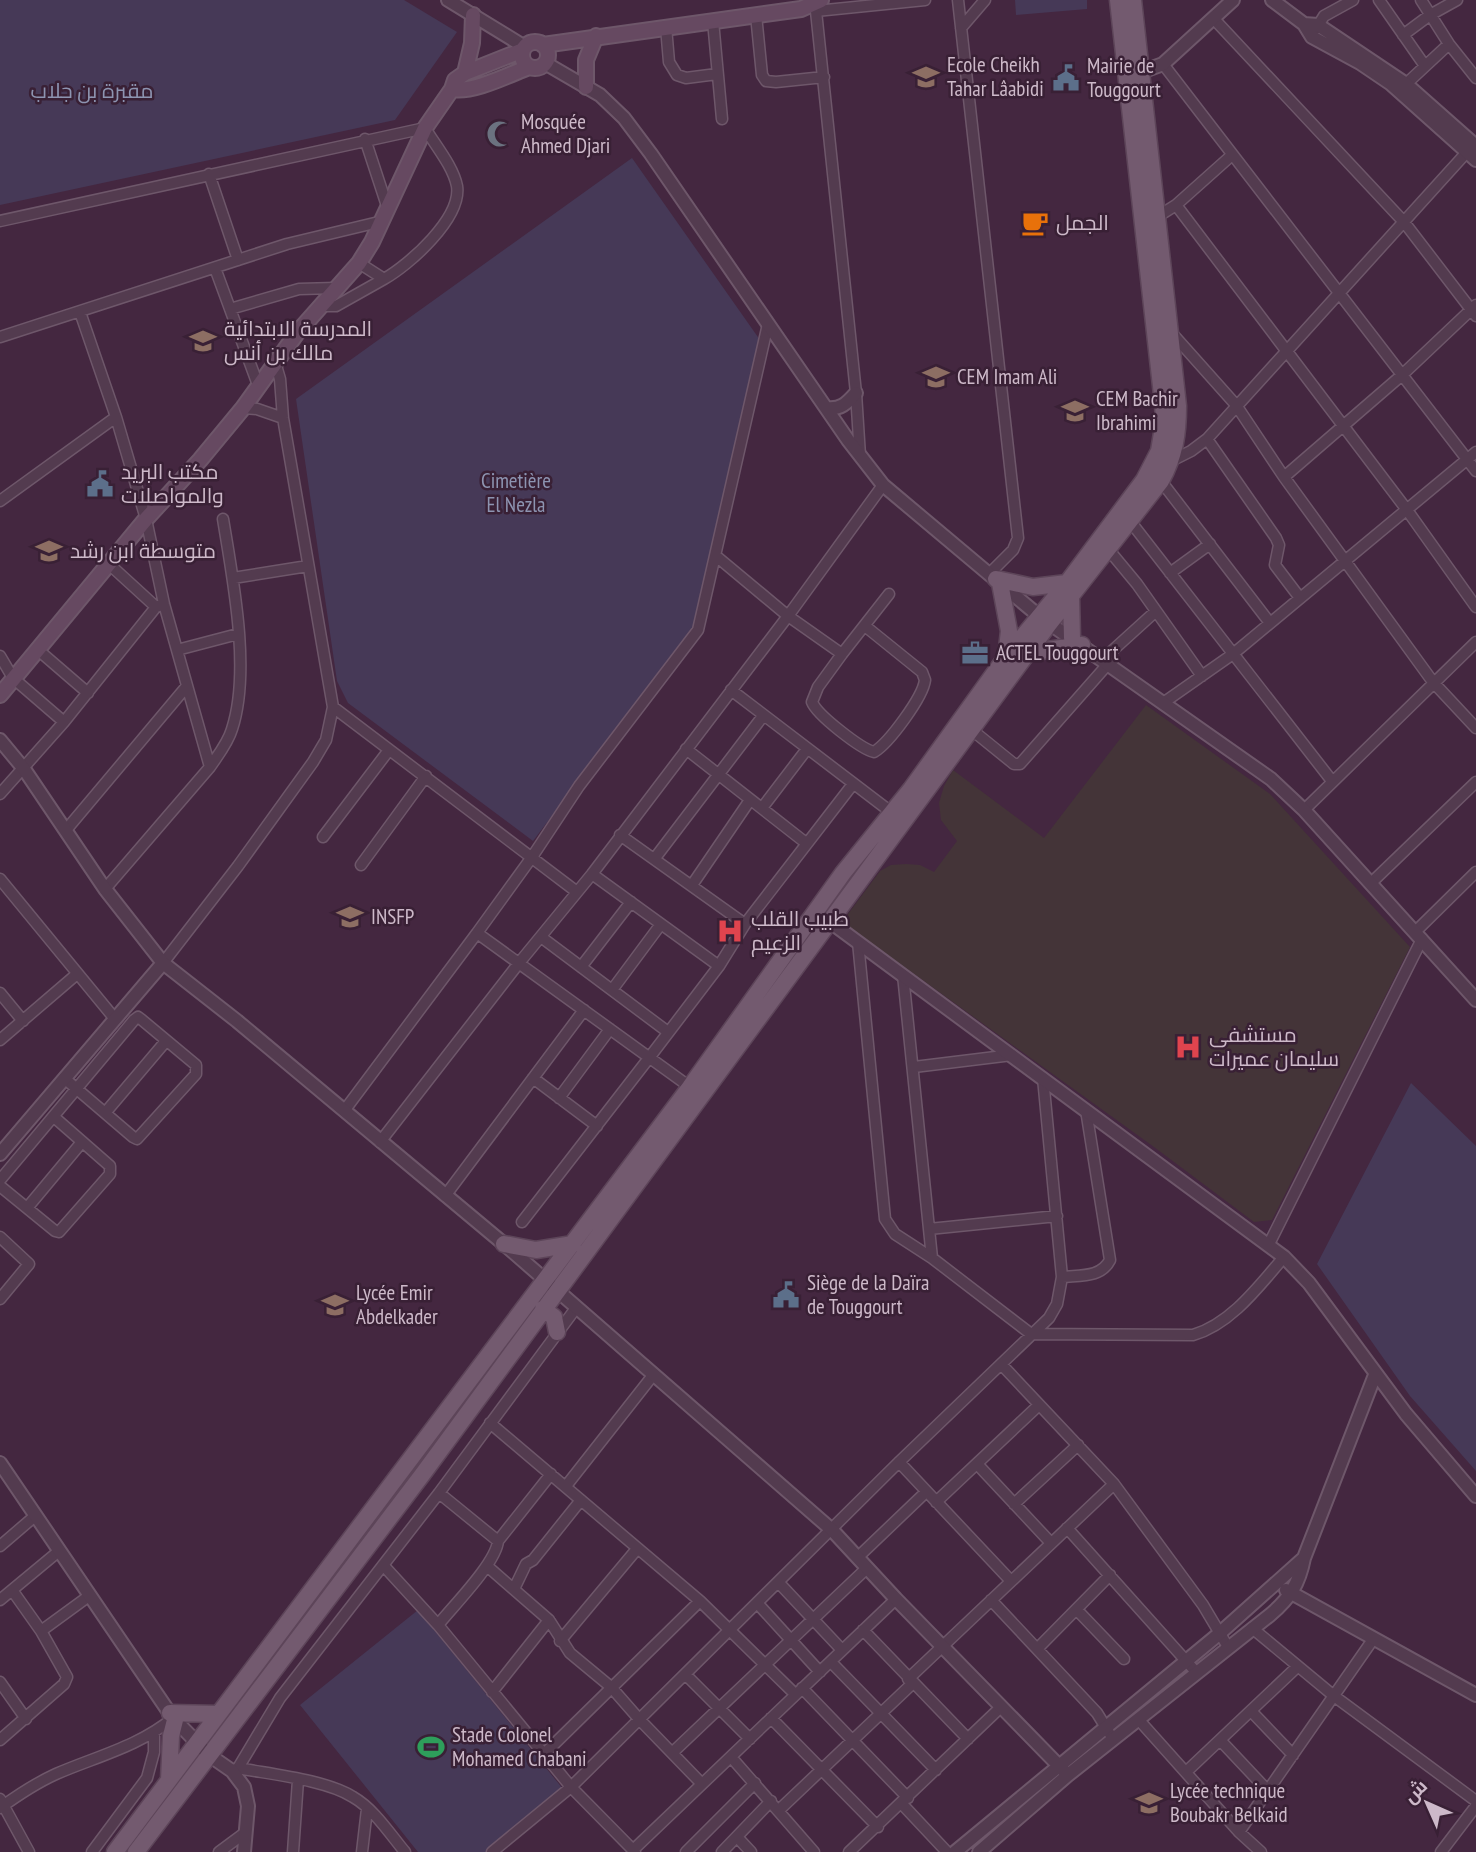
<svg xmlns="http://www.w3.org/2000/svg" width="1476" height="1852" font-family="'PT Sans Narrow',Cairo,sans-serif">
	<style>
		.medical { fill: #443438 }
		.green { fill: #463957 }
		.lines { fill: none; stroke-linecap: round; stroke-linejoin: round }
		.minor-casing { stroke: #6e576a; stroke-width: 13 }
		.tertiary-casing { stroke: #6e576a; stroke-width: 16 }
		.secondary-casing { stroke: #6e576a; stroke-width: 18 }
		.primary-casing { stroke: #5d4559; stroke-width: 19 }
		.minor { stroke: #533b4f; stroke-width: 10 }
		.tertiary { stroke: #533b4f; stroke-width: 12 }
		.secondary { stroke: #664961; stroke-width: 14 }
		.primary { stroke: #735a6f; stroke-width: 16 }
		.labels { text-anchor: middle; stroke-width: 5; stroke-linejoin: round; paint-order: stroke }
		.poi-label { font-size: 21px; fill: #cdb9c9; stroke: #392035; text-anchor: start }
		.park-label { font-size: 21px; fill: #8d94b1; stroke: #392035 }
	</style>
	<rect width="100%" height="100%" fill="#442740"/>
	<path class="medical" d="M1146,705L1270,794L1410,947L1272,1220L1254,1222L1154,1147L842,922L880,871L891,865L906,864L920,865L934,872L957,841L941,820L939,803L944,786L953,770L1044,838Z"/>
	<path class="green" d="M0,0H404L457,32L395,120L0,205Z
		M1015,0H1087V9L1016,15Z
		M632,158L760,340L695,626L533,841L348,703L337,681L296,399Z
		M1411,1083L1476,1146V1471L1410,1396L1317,1264Z
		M418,1610L563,1789L486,1852H418L300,1705Z"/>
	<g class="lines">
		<g class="minor-casing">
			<path id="minor" d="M958,0L1018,538L1013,550L989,574
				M1379,0L1425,66
				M1421,0L1449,44L1476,78
				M816,5V11L925,0
				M816,11L856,393L860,456
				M756,15L762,75L766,81L776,82L824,77
				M1214,19L1404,222L1476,316
				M713,21L722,119
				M666,27L669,62L677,75L686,78L717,74
				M961,28L985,0
				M1316,29L1324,16L1353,0
				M1403,35L1430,15L1457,0
				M1163,64L1476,471
				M1406,84L1449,44
				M365,139L388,209
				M209,174L238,260
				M1176,205L1407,510L1476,607
				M1157,217L1176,205L1232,155
				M0,221L425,128C435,145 453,166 457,186C462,218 409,265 384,279L359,263
				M215,268L258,385
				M321,306H336L384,279
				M230,309L299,289L336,288
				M80,312L116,417L146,519L164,604L210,767L105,889
				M1170,331L1236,405L1284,477L1433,682L1476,728
				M0,337L287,244L383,221
				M243,408L257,409L283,418
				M1207,439L1276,538L1279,545L1275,565L1300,598
				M1171,461L1191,451L1207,439L1467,152
				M1284,477L1402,375L1476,305
				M1161,481L1270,623
				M0,501L116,417
				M1130,521L1332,781
				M1108,549L1137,584L1202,676
				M716,556L788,616L842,654L889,594
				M109,564L156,607
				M1170,573L1210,544
				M233,578L308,566
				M37,649L88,693
				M177,650L238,634
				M842,654L818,687L812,702C817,715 861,749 874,752C889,743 923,697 925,680L922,672L865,626
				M0,656L13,678L64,722
				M1102,660L1156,611
				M731,690L891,812
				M1163,703L1233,654L1476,452
				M333,707L577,892
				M972,730L1014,764H1020L1108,664
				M686,749L806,843
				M210,767C218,755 228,743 232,729C251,671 233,580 223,519
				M0,794L64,722L156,607L164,604
				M762,808L807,749
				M1304,810L1476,642
				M66,830L187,686
				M620,835L745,924
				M323,837L389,750
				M655,858L763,716
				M361,865L426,776
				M592,874L719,966
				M0,879L115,1019
				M1371,883L1476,782
				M692,885L750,800
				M1416,931L1476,872
				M477,933L532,857L579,786L698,630L768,324
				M541,937L668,1032
				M858,942L885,1219L895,1234L932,1258
				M163,963L238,866L313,762L326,740L333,707L283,418L280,379L275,362
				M581,967L631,902
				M903,975L932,1258L1031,1334L1193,1335C1231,1324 1259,1286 1284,1257
				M612,990L661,924
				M0,993L23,1021
				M0,1040L77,974
				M914,1067L1012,1055
				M533,1078L597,1126
				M559,1098L610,1029
				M344,1111L477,933L690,1087
				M105,1113L166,1041
				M380,1142L519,963L592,874L788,616L883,485
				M0,1180C45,1127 89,1073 134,1020L138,1017L142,1020L196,1065V1074L137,1139L133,1137L64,1078
				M0,1186L55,1231L59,1232L110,1174V1166L54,1117
				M445,1196L584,1010
				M27,1208L82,1142
				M522,1222L649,1058L719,966L745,924L853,784
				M929,1229L1057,1216
				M0,1237L29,1264L0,1299
				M1269,1244L1422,939
				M1062,1277C1080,1275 1101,1278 1110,1260L1086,1110
				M1001,1364L1114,1484L1203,1605L1228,1647
				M490,1423L700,1601L544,1754
				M899,1462L1011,1581
				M978,1465L1051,1543
				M566,1486L654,1374
				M439,1493L498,1541
				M936,1502L1039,1405
				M1014,1504L1078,1445
				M1067,1528L1196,1672
				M0,1546L35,1516
				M858,1557L926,1492
				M383,1565L438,1625L571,1787L635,1852
				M487,1566L549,1620
				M779,1583L842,1650
				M514,1589L526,1564L533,1560L581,1500
				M0,1600L59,1551
				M991,1600L1097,1713L1113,1739
				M700,1601L795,1694
				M758,1604L820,1672
				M1077,1610L1124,1659
				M438,1625C453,1606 496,1563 498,1541L551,1474
				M1252,1628L1334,1696L1476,1801
				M863,1630L968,1739
				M41,1631L89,1596
				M560,1641L637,1549
				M1037,1649L1110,1575
				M831,1662L936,1770
				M685,1674L750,1739
				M908,1679L1114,1484
				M0,1682L26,1719
				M802,1688L908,1798
				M492,1692L549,1620L570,1653L611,1687L639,1719L702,1784
				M1251,1711L1293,1755
				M771,1718L878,1827
				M1138,1719L1239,1832L1261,1852
				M0,1740L64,1684L67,1677L41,1631L12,1590
				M1220,1740L1268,1791
				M672,1753L867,1568
				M731,1757L814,1852
				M238,1768C269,1774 327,1780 353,1797C374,1809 390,1834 405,1852
				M232,1771L238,1768L280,1698L439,1493L576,1308
				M1186,1772L1297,1667
				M0,1799L29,1852
				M902,1804L947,1852
				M0,1808C18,1795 36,1783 56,1774C95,1757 140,1746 173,1718
				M779,1810L913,1683
				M1239,1832L1374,1638
				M737,1837L751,1852
				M633,1850L896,1599
				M92,1852L147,1778L154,1752V1733
				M219,1852L246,1832
				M293,1852L298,1780
				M362,1852L367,1809
				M492,1852L571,1787L899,1462L1049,1318L1057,1304L1062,1277L1043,1078
				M686,1852L755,1783
				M722,1852L771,1801
				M849,1852L1001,1707
				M1441,1852L1476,1806"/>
		</g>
		<g class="tertiary-casing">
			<path id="tertiary" d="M448,0L525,47
				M1272,0L1304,24L1312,37L1360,63L1391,84L1476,160
				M1304,24L1318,25L1406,84L1476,146
				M545,63L600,95L624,118L651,154L848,440L883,485L1039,616L1271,779L1304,810L1476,1000
				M1133,75L1163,64L1233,0
				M826,408C841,410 847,403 856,393
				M0,740L24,769L105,889L163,963L237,1021L504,1244L832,1530L896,1599L1068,1775
				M825,918L1284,1257L1309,1283L1406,1414L1476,1496
				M0,1154L163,963
				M0,1463L173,1718L209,1755L232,1771L244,1787L248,1806L244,1852
				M1286,1590L1476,1695
				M955,1852L1220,1633L1304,1558
				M979,1852L1068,1775L1270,1615C1290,1598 1299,1584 1304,1558L1375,1375"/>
		</g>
		<g class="secondary-casing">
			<path id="secondary" d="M522 55a13 13 0 1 1 26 0a13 13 0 1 1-26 0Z
				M543,45L801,9L821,0
				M465,73L472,43L473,15
				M586,87V60L596,36
				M452,89C473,93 508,75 529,67
				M0,695L146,519L200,460L243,408L297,333L359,263L372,242L425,128L452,89L455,80L465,73L523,50"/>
		</g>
		<g class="primary-casing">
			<path id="primary" d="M996,579L1033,587L1067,583
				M1000,583L1009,631L1006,657
				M1071,597L1072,638
				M1027,653L1082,645
				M504,1244L536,1250L573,1244
				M543,1309L554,1317L557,1332
				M170,1713L218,1714
				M169,1780L171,1736L175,1720
				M115,1852L690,1087L843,873L911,789L1006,657L1067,583L1144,480L1159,451L1164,421L1163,404L1118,0
				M136,1852L422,1475L1049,624L1161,481C1175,455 1178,434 1178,406L1133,0"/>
		</g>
		<use href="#minor" class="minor"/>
		<use href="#tertiary" class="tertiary"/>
		<use href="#secondary" class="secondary"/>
		<use href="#primary" class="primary"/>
	</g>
	<defs>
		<g id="school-bare" transform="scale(2.1)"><path d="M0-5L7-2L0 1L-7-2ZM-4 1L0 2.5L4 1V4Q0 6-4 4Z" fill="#8d6e63" stroke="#392035" stroke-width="2.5" paint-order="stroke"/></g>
		<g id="civic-bare" transform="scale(2.1)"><path d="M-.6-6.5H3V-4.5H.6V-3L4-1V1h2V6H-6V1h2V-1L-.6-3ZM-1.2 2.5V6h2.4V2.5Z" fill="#5c6f8a" stroke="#392035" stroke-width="2.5" paint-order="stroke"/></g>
		<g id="mosque-bare" transform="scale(2.1)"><path d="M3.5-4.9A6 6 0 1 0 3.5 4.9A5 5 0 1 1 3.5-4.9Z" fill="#6b7280" stroke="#392035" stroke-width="2.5" paint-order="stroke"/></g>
		<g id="cafe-bare" transform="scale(2.1)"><path d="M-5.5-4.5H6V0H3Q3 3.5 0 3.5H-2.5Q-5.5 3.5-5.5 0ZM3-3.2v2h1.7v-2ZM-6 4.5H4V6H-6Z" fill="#e8710a" stroke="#392035" stroke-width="2.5" paint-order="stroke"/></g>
		<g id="office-bare" transform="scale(2.1)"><path d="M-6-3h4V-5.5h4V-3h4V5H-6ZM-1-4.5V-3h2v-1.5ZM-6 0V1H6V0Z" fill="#5c6f8a" stroke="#392035" stroke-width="2.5" paint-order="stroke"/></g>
		<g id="university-bare" transform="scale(2.1)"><path d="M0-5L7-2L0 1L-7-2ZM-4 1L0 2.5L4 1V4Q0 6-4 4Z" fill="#8d6e63" stroke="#392035" stroke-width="2.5" paint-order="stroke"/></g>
		<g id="hospital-bare" transform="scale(2.1)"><path d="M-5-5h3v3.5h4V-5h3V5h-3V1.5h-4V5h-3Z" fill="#e0444e" stroke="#392035" stroke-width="2.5" paint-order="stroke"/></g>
		<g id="stadium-bare" transform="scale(2.1)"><path d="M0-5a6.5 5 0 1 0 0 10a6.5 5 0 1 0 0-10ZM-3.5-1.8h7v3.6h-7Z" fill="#2e9e5b" stroke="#392035" stroke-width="2.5" paint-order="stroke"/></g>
	</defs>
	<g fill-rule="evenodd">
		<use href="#school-bare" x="926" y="77"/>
		<use href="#civic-bare" x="1066" y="78"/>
		<use href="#mosque-bare" x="500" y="134"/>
		<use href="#cafe-bare" x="1035" y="223"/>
		<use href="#school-bare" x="203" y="341"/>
		<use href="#school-bare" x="936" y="377"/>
		<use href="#school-bare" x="1075" y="411"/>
		<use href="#civic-bare" x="100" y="484"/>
		<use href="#school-bare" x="49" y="551"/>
		<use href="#office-bare" x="975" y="653"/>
		<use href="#university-bare" x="350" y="917"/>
		<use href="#hospital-bare" x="730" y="931"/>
		<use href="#hospital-bare" x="1188" y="1047"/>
		<use href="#civic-bare" x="786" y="1295"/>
		<use href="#school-bare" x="335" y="1305"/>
		<use href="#stadium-bare" x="431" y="1747"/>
		<use href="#school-bare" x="1149" y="1803"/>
	</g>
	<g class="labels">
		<g class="poi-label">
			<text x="947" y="72">Ecole Cheikh<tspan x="947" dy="24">Tahar Lâabidi</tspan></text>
			<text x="1087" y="73">Mairie de<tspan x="1087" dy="24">Touggourt</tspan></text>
			<text x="521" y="129">Mosquée<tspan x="521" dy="24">Ahmed Djari</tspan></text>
			<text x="1056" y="230">الجمل</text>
			<text x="224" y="336">المدرسة الابتدائية<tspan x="224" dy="24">مالك بن أنس</tspan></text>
			<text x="957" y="384">CEM Imam Ali</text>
			<text x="1096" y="406">CEM Bachir<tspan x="1096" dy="24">Ibrahimi</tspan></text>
			<text x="121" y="479">مكتب البريد<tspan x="121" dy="24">والمواصلات</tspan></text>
			<text x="70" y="558">متوسطة ابن رشد</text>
			<text x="996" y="660">ACTEL Touggourt</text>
			<text x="371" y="924">INSFP</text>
			<text x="751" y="926">طبيب القلب<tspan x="751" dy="24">الزعيم</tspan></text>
			<text x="1209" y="1042">مستشفى<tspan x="1209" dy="24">سليمان عميرات</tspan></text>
			<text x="807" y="1290">Siège de la Daïra<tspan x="807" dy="24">de Touggourt</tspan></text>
			<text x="356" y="1300">Lycée Emir<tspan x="356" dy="24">Abdelkader</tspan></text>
			<text x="452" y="1742">Stade Colonel<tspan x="452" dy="24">Mohamed Chabani</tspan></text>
			<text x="1170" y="1798">Lycée technique<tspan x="1170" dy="24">Boubakr Belkaid</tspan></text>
		</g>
		<g class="park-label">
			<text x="92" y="98">مقبرة بن جلاب</text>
			<text x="516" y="488">Cimetière<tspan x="516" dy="24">El Nezla</tspan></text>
		</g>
	</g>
	<g transform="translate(1427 1803) rotate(315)" stroke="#392035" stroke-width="5" paint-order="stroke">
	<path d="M0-5L12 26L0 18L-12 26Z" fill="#cdb9c9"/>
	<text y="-10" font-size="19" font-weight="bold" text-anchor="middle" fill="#cdb9c9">ش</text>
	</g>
</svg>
